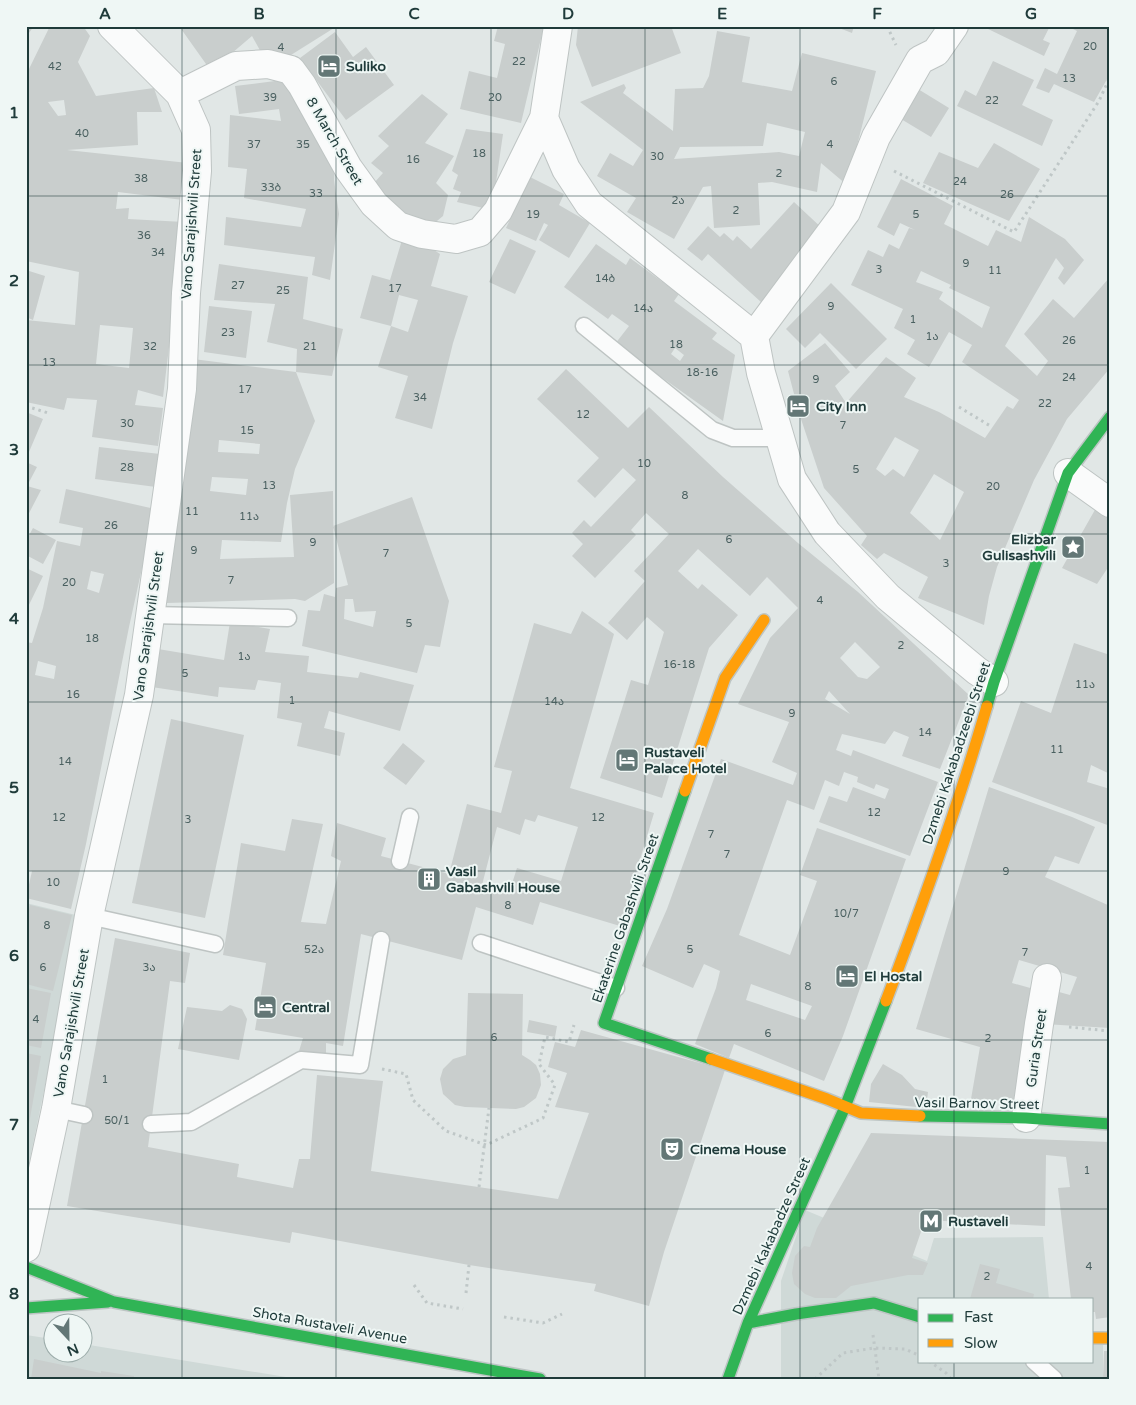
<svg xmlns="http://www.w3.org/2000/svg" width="1136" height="1405" font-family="'Varela Round','Noto Sans Georgian',sans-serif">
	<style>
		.built { fill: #cfd9d7 }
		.building { fill: #c9cecd; fill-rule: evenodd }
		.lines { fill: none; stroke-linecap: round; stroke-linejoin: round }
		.lane-casing { stroke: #bec4c3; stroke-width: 19 }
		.street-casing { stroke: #bec4c3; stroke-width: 30 }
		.fast-casing { stroke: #bdc5c4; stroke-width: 14 }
		.slow-casing { stroke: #bdc5c4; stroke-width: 14 }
		.path { stroke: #bfc7c7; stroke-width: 3; stroke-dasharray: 2.5 4; stroke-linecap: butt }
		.lane { stroke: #fafbfb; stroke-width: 16 }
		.street { stroke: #fafbfb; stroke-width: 28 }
		.fast { stroke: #30b455; stroke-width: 11 }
		.slow { stroke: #ff9f0a; stroke-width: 11 }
		.grid { fill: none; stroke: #1f3b3a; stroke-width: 1; stroke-opacity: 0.55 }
		.labels { text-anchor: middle; stroke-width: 4; stroke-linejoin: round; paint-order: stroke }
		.number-label { font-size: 11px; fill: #4a6060 }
		.poi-label { font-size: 14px; font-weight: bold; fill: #1f3b3a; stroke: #eff7f5; text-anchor: start }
		.street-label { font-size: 14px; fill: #1f3b3a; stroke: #eff7f5 }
		.neatline { fill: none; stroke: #1f3b3a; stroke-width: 2 }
		.grid-label { font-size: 16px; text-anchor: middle; font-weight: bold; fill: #1f3b3a }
	</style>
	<rect width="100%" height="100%" fill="#e1e7e6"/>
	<path class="built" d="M26,903L80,916L29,1163H26Z
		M805,1210L927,1261L934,1238L1043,1237L1049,1299H920V1361H1092V1338H1103V1379H781V1281Z
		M26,1335L52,1339V1352H82L83,1344L298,1379H26Z"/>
	<path class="building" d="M26,26H34L26,37Z
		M50,26H83L90,36L78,62L96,96L154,88L162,112H137L138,145L67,150L188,163L183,200L118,192L116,209L129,208L128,219L184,222L163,397L138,390L135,405L163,408L158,446L92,437L97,400L67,398L64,410L26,402V320L75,325L79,272L26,261V121H29L26,118V65L29,69ZM64,100L66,115L58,116L48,102ZM100,325L133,328L129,368L96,364Z
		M179,26H333L334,28L283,60L262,54L252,36L211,71Z
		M498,26H544L521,123L460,109L469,71L497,78L505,44L494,41Z
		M578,26H671L681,53L592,87L576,45Z
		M834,26H854L852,33Z
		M988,26H1050L1043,40L1050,43L1044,56L986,28Z
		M1067,26H1110V74L1094,102L1054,84L1049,93L1036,88L1045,68L1057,74L1077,31Z
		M717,31L750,37L742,82L792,91L802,53L876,71L847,185L821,163L817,192L772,182L758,183L760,225L714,228L711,186L703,187L674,239L627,212L636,198L597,176L610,153L633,166L643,150L580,102L624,84L626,88L623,93L673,131L675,89L703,88L709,76ZM767,123L805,132L799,156L779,152L674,159L680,147L763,146Z
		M335,32L353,57L366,47L394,85L346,120L300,58Z
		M993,61L1034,80L1022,105L1053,120L1042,146L957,106L965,90L976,96Z
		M275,81L295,83L335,162L334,180L339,214L330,280L312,275L315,257L224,245L226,217L301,227L306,209L244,198L247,169L228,167L230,115L281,121L279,109L239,114L235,86Z
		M918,89L949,108L931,137L901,119Z
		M422,94L448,114L425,143L454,156L436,183L448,195L443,216L437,221L430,224L417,222L394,207L374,183L383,173L371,163L389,146L378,136Z
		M466,129L503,134L492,210L457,202L461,192L453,189L458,175L452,171Z
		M994,143L1040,169L1009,221L923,183L939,152L978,168Z
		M530,177L564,194L559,205L590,223L569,258L539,240L548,225L544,223L536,241L506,228Z
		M901,179L953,206L944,224L988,246L996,230L1021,242L1029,217L1065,239L1084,260L1064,285L1058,278L1064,268L1056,258L1005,346L1037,376L1048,361L1024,334L1053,299L1074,318L1110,277V368L1067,419L1034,480L997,567L989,596L984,625L918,598L928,577L884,553L877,559L861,545L867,536L824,488L799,413L788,371L825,343L850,372L835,386L846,403L886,357L916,378L904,397L939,412L985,438L1007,406L1013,409L1019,400L962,362L972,345L949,332L929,367L907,354L915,340L894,328L903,309L851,285L868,250L883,257L889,244L899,249L909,228L915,230L900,223L894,236L877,227ZM921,271L951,285L949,288L990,307L982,328L939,299L943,292L916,282ZM895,437L919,450L904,477L893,469L885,476L876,469ZM934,474L964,492L940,540L910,513Z
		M794,202L825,231L761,302L708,254L702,261L687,249L708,226L720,237L724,233L733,241L737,236L751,249Z
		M510,239L536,251L515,294L489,282Z
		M402,240L434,250L440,254L431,286L468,296L453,343L432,429L395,418L408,376L378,367L391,326L408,332L418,300L399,295L391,326L360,318L372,275L390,280Z
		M596,244L626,265L630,258L679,294L674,301L717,333L712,339L735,355L723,421L615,344L629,326L612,314L608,319L564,287ZM675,348L684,355L680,361L671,354Z
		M219,264L308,277L303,319L343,329L332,376L296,372L315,421L295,469L287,503L281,542L222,540L220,559L294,557L290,495L333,491L334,583L305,601L295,599L167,603L166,561L193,359L296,372L297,349L267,342L275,304L214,300ZM219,440L260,444L259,454L218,452ZM212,477L248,479L246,495L210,491Z
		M26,270L45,276L33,320L26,317Z
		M831,283L887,339L856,369L820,333L805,348L786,329Z
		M209,306L252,311L246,358L204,352Z
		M566,369L628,428L649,407L723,477L798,543L858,592L969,695L940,769L902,756L909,737L894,731L885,744L842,734L836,750L851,756L853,750L938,782L910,856L819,822L829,796L847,802L853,787L885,799L889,789L876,784L874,789L857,782L858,777L844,772L839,786L825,780L814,810L787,800L739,935L790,955L817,881L800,875L817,828L906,859L843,1036L824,1081L734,1044L729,1058L695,1044L716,988L720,971L704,964L693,988L642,966L667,909L721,759L793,785L797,773L772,762L789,722L738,704L770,638L798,608L767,577L750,596L698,549L678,571L698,589L702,584L738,615L709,648L662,798L600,778L631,680L648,685L664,632L647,617L627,640L608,623L645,581L634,571L669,534L646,513L631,530L636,535L595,578L572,556L583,544L572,533L584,520L591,527L636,480L623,468L595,498L577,481L599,458L537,399ZM855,642L880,667L867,679L858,677L840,658ZM829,691L850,714L825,699ZM751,984L812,1006L805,1020L746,1000Z
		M26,412L43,419L26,459Z
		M99,447L160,454L156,487L95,479Z
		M26,462L37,467L27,486L41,490L26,519Z
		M66,489L155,509L129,627L86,844L71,909L26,898L32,871L26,870V738L28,732L26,642L32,643L43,608L57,541L80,546L83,528L59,523ZM91,571L104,574L99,593L87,589ZM38,661L56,666L54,679L35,675Z
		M412,497L449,601L440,647L425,645L417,673L302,646L308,610L320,611L324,594L335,597L336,588L348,585L333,526ZM345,599H353L355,612L376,611L373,627L344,619Z
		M1096,508L1110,516V567L1109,566L1097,584L1062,568Z
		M33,528L56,540L43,564L26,555V541Z
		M26,568L43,576L26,611Z
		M582,611L614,634L570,788L654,813L620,926L540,902L533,925L476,907L462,960L361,934L343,1046L326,1043V1054L299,1051L303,1038L255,1030L266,963L223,955L241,843L285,851L292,819L323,824L301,922L326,924L341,861L331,856L337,823L386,838L381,856L449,874L467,804L501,813L512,771L494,767L534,623L571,634ZM538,815L578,827L561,881L517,868L509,893L482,885L497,827L520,835L525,819L535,822Z
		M230,622L270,629L265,652L309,656L307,672L358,678L360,672L414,685L400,731L329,711L324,728L345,733L340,756L297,746L302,723L277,718L281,683L258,680L255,690L219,687L218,697L145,686L152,648L224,660Z
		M1074,643L1110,655V774L1091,765L1087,782L1110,789V826L992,782L1021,701L1051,713Z
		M171,719L244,735L205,918L132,903Z
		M403,743L425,761L406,785L383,768Z
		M989,787L1072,817L1095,827L1079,864L1055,856L1045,877L1110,906V1028L1044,1024L1055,1010L1059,992L1070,995L1077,977L1019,960L1012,983L1041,991L1015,1102L971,1099L980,1047L916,1029Z
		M30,905L72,915L53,991L26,984V955L29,944L26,943V921Z
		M115,938L190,953L185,983L170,981L148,1147L239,1164L237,1177L293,1188L299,1159H310L317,1075L383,1081L371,1171L558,1199L589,1113L555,1107L567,1073L548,1067L555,1042L575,1047L581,1030L725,1070L664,1252L649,1306L594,1291L596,1284L469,1265L292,1232L290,1243L67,1206Z
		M26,988L51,993L41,1048L26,1045Z
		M468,993L523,994L522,1055L530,1060L536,1065L540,1074L541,1085L536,1098L524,1107L516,1109L465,1107L455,1105L443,1094L440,1079L443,1069L453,1059L466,1055Z
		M230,1005L242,1009L247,1019L239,1060L178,1049L187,1007L222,1011Z
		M529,1020L557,1026L555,1037L527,1032Z
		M26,1053L41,1056L27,1135L26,1134Z
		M883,1064L902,1075L915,1089L928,1092L926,1108L869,1102L871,1084Z
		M871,1133L1110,1142V1317L1096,1319L1095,1312H1092V1299H1071L1058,1188L1070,1187L1066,1157L1046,1155L1045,1226L925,1220L912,1258L928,1263L923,1275H908L851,1286L836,1298H815L805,1294L794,1284L792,1273L795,1256L804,1246L810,1247L817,1228Z
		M980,1264L1000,1269L996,1283L1034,1294L1033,1299H970Z
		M1104,1351H1110V1379H1103Z
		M34,1359L101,1373V1371L134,1376V1379H31Z"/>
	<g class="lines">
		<g class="lane-casing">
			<path id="lane" d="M584,326L712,430L733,438H780
				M150,615L288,618
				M400,861L410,817
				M89,916L215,944
				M481,943L616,988
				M56,1109L84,1115
				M151,1124L191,1122L301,1060L360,1065L381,940
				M1034,1361L1054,1379"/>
		</g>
		<g class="street-casing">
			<path id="street" d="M558,26L544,118L566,169L589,204L754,336L761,373L792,479L827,533L888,597L977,671L994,682
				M180,94L236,66L268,64L291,70L302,85L348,168L374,204L398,226L422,234L456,239L480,232L498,211L544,118
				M754,336L846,212L876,137L920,60L936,52L954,26
				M1068,473L1110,503
				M1026,1118L1039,1024L1047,978
				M26,1248L56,1109L89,916L139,695L182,389L186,293L197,171L196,130L180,94L112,26"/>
		</g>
		<g class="fast-casing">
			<path id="fast" d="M987,706L994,682L1068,473L1110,417
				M685,791L604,1023L711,1059
				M920,1116L1026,1118L1110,1124
				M26,1267L114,1302L540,1379
				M26,1308L108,1302
				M748,1323L796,1314L874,1303L920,1317
				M728,1379L748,1323L845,1107L886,1001"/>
		</g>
		<g class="slow-casing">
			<path id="slow" d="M685,791L725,678L764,620
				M886,1001C923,904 958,806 987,706
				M711,1059L827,1099L861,1113L920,1116
				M1092,1338H1110"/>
		</g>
		<path class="path" d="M887,26L896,45
			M894,171L1014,232L1099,101L1110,77
			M26,406L48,413
			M959,407L992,427
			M1069,1027L1110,1031
			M382,1069L406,1074L413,1100L446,1131L486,1145L543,1118L555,1085L539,1064L545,1037L569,1042L574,1025
			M479,1187L489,1108
			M414,1285L427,1303L463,1309
			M466,1293L469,1265
			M504,1317L543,1323L562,1314
			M873,1335L879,1379
			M929,1361L946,1373L951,1379
			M815,1379L843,1353L874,1348L905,1349L920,1356"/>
		<use href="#lane" class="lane"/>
		<use href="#street" class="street"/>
		<use href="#fast" class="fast"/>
		<use href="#slow" class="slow"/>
	</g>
	<path class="grid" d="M182,26V1379M336,26V1379M491,26V1379M645,26V1379M800,26V1379M954,26V1299M26,196H1110M26,365H1110M26,534H1110M26,702H1110M26,871H1110M26,1040H1110M26,1209H1110M954,1361V1379"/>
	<defs>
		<g id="hotel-square" transform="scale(1.25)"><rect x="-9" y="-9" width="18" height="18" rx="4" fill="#637776" stroke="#eff7f5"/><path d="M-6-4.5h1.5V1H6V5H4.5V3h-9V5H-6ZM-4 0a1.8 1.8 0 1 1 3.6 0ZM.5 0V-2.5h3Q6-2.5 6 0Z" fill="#fff"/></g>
		<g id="sight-square" transform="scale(1.25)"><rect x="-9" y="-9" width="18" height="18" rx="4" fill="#637776" stroke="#eff7f5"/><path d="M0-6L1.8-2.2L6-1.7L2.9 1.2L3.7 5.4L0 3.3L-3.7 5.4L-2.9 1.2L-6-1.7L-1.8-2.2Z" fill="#fff"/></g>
		<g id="building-square" transform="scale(1.25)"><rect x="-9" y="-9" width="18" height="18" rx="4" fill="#637776" stroke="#eff7f5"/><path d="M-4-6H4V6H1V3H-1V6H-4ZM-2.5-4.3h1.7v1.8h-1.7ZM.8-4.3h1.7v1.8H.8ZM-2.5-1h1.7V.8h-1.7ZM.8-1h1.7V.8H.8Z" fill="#fff"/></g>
		<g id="theatre-square" transform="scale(1.25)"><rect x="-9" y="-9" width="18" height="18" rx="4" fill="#637776" stroke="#eff7f5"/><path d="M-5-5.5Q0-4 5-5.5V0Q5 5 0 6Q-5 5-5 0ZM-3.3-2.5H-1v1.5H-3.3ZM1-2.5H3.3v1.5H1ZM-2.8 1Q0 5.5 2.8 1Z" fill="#fff"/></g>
		<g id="metro-square" transform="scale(1.25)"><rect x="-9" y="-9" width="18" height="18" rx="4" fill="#637776" stroke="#eff7f5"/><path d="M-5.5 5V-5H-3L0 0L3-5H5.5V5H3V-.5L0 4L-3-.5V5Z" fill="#fff"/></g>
	</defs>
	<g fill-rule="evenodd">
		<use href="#hotel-square" x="329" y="66"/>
		<use href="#hotel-square" x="798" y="406"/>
		<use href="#sight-square" x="1073" y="547"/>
		<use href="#hotel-square" x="627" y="760"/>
		<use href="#building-square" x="429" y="879"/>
		<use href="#hotel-square" x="847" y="976"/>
		<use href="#hotel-square" x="265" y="1007"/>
		<use href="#theatre-square" x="672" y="1149"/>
		<use href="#metro-square" x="931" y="1221"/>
	</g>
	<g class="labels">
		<g class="number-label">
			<text x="1090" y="50">20</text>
			<text x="281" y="51">4</text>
			<text x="519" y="65">22</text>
			<text x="55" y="70">42</text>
			<text x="1069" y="82">13</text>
			<text x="834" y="85">6</text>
			<text x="270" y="101">39</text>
			<text x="495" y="101">20</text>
			<text x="992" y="104">22</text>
			<text x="82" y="137">40</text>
			<text x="254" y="148">37</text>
			<text x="303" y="148">35</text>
			<text x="830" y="148">4</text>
			<text x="479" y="157">18</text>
			<text x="657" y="160">30</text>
			<text x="413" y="163">16</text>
			<text x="779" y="177">2</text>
			<text x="141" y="182">38</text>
			<text x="960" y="185">24</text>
			<text x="271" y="191">33ბ</text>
			<text x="316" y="197">33</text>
			<text x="1007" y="198">26</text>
			<text x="678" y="204">2ა</text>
			<text x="736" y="214">2</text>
			<text x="533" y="218">19</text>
			<text x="916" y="218">5</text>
			<text x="144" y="239">36</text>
			<text x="158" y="256">34</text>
			<text x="966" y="267">9</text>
			<text x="879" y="273">3</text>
			<text x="995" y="274">11</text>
			<text x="605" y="282">14ბ</text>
			<text x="238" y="289">27</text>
			<text x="395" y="292">17</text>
			<text x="283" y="294">25</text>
			<text x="831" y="310">9</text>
			<text x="643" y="312">14ა</text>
			<text x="913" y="323">1</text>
			<text x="228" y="336">23</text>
			<text x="932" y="340">1ა</text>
			<text x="1069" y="344">26</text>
			<text x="676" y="348">18</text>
			<text x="150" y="350">32</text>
			<text x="310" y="350">21</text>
			<text x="49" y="366">13</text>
			<text x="702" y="376">18-16</text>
			<text x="1069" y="381">24</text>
			<text x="816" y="383">9</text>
			<text x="245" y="393">17</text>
			<text x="420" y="401">34</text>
			<text x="1045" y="407">22</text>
			<text x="583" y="418">12</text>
			<text x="127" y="427">30</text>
			<text x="843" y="429">7</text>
			<text x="247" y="434">15</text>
			<text x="644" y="467">10</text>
			<text x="127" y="471">28</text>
			<text x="856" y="473">5</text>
			<text x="269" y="489">13</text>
			<text x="993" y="490">20</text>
			<text x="685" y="499">8</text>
			<text x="192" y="515">11</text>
			<text x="249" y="520">11ა</text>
			<text x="111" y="529">26</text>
			<text x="729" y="543">6</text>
			<text x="313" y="546">9</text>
			<text x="194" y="554">9</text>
			<text x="386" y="557">7</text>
			<text x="946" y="567">3</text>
			<text x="231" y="584">7</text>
			<text x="69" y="586">20</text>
			<text x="820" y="604">4</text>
			<text x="409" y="627">5</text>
			<text x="92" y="642">18</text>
			<text x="901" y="649">2</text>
			<text x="244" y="660">1ა</text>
			<text x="679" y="668">16-18</text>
			<text x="185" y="677">5</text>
			<text x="1085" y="688">11ა</text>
			<text x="73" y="698">16</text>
			<text x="292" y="704">1</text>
			<text x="554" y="705">14ა</text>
			<text x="792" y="717">9</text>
			<text x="925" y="736">14</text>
			<text x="1057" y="753">11</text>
			<text x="65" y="765">14</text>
			<text x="874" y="816">12</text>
			<text x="59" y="821">12</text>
			<text x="598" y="821">12</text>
			<text x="188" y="823">3</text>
			<text x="711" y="838">7</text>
			<text x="727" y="858">7</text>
			<text x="1006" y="875">9</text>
			<text x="53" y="886">10</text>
			<text x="508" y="909">8</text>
			<text x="846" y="917">10/7</text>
			<text x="47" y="929">8</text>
			<text x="314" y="953">52ა</text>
			<text x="690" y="953">5</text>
			<text x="1025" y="956">7</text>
			<text x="43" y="971">6</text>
			<text x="149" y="971">3ა</text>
			<text x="808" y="990">8</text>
			<text x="36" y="1023">4</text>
			<text x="768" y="1037">6</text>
			<text x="494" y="1041">6</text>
			<text x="988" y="1042">2</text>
			<text x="105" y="1083">1</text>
			<text x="117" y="1124">50/1</text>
			<text x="1087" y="1174">1</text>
			<text x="1089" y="1270">4</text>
			<text x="987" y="1280">2</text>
		</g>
		<g class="poi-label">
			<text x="346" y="71">Suliko</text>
			<text x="816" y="411">City Inn</text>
			<text x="1056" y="544" text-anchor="end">Elizbar<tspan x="1056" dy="16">Gulisashvili</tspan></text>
			<text x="644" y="757">Rustaveli<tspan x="644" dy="16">Palace Hotel</tspan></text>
			<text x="446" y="876">Vasil<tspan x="446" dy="16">Gabashvili House</tspan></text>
			<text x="864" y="981">El Hostal</text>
			<text x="282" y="1012">Central</text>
			<text x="690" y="1154">Cinema House</text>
			<text x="948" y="1226">Rustaveli</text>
		</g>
		<g class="street-label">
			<text transform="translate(335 141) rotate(60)" y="5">8 March Street</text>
			<text transform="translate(191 224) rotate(-86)" y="5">Vano Sarajishvili Street</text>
			<text transform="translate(148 626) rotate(-82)" y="5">Vano Sarajishvili Street</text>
			<text transform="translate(956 753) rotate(-72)" y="5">Dzmebi Kakabadzeebi Street</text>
			<text transform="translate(625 918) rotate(-71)" y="5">Ekaterine Gabashvili Street</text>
			<text transform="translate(71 1023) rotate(-80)" y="5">Vano Sarajishvili Street</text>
			<text transform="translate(1036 1048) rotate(-82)" y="5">Guria Street</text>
			<text transform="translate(977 1103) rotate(1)" y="5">Vasil Barnov Street</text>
			<text transform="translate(771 1236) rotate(-66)" y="5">Dzmebi Kakabadze Street</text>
			<text transform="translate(330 1325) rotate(10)" y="5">Shota Rustaveli Avenue</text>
		</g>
	</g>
	<rect width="1136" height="1405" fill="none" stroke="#eff7f5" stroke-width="55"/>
	<rect x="918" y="1298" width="175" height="65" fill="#eff7f5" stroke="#9cacaa"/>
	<rect x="928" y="1314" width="25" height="8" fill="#30b455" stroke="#9cacaa"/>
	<text x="964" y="1322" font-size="15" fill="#1f3b3a">Fast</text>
	<rect x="928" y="1339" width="25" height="8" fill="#ff9f0a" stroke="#9cacaa"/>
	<text x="964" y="1348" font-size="15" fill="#1f3b3a">Slow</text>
	<g transform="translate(68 1338) rotate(158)"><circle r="24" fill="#eff7f5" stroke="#9cacaa"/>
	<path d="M0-4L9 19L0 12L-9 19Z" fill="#637776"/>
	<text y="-8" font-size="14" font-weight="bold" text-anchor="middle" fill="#1f3b3a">N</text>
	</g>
	<rect x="28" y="28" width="1080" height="1350" class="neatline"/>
	<g class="grid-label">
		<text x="105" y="19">A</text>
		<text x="259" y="19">B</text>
		<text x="414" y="19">C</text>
		<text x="568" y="19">D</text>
		<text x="722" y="19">E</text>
		<text x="877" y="19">F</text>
		<text x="1031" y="19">G</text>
		<text x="14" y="118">1</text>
		<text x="14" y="286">2</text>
		<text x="14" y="455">3</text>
		<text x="14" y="624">4</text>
		<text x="14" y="793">5</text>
		<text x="14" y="961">6</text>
		<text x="14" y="1130">7</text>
		<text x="14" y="1299">8</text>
	</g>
</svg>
